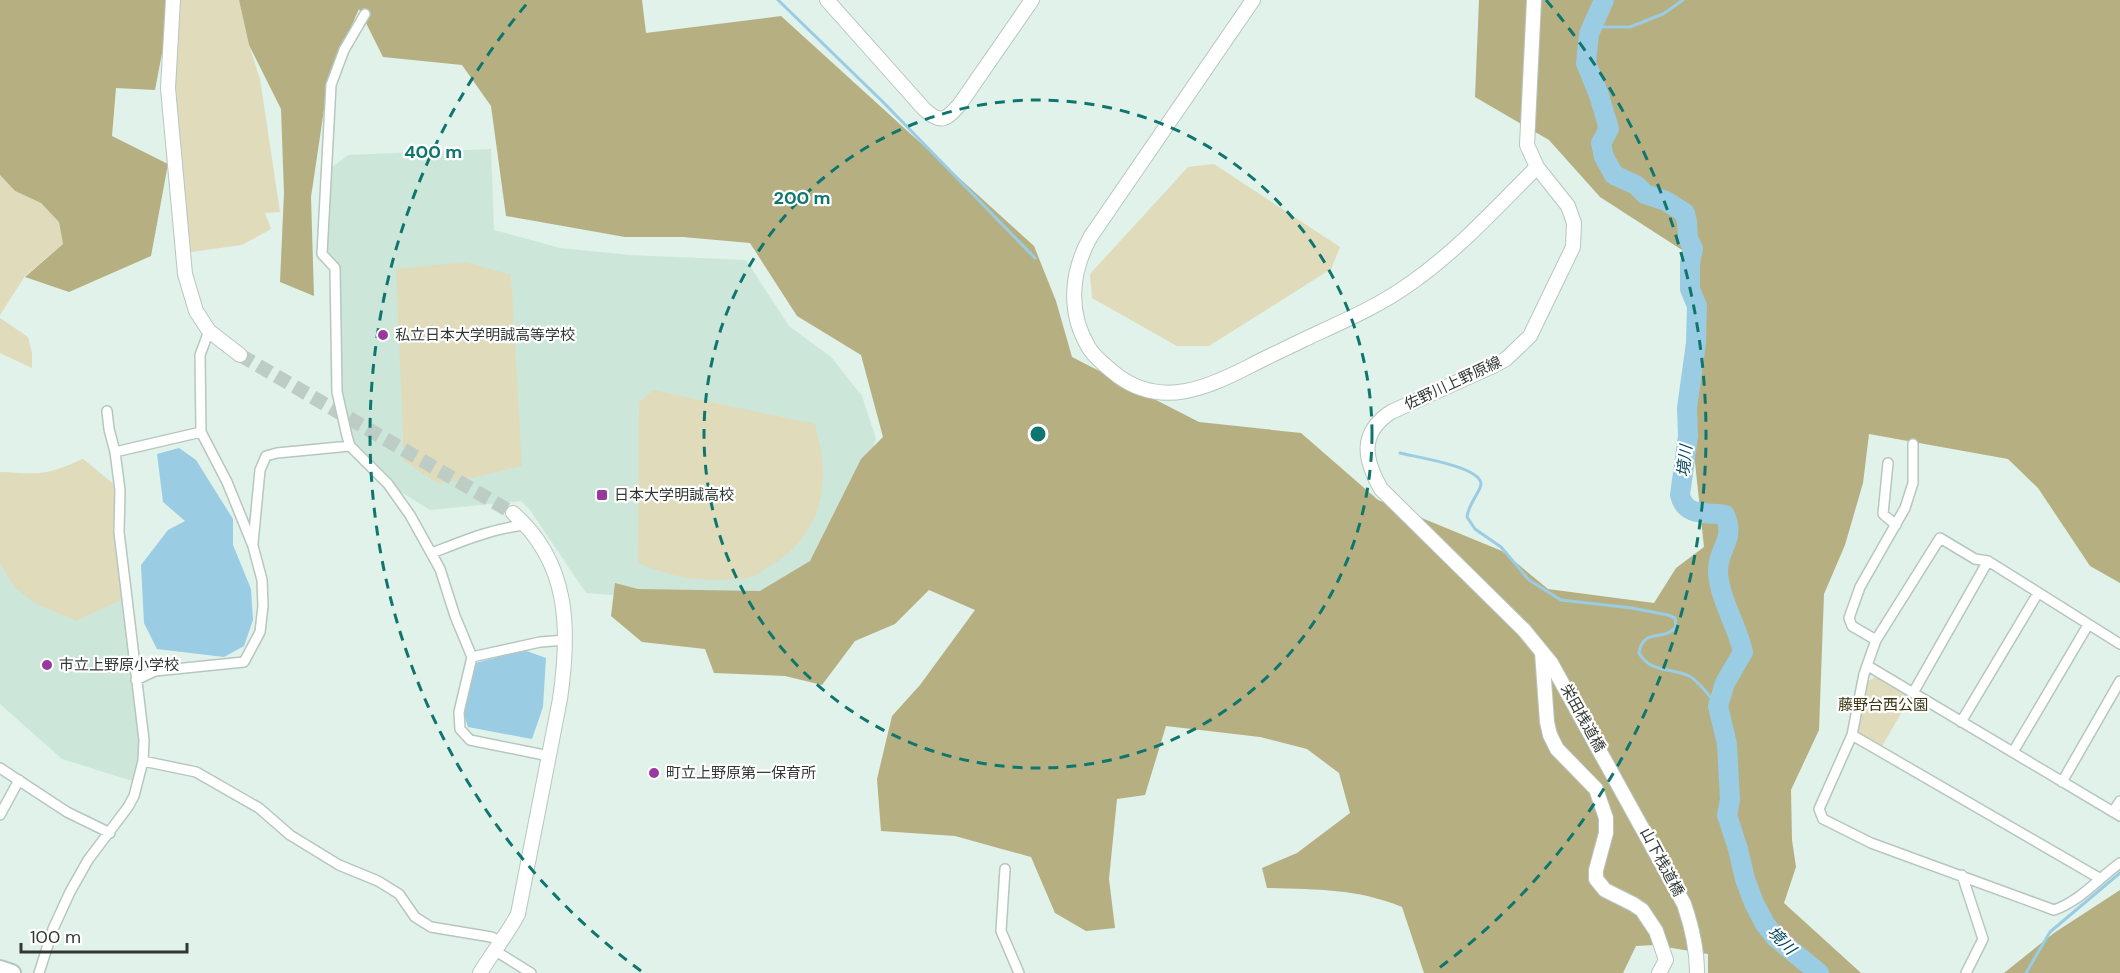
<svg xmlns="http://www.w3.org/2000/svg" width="2120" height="973" font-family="'DM Sans','Noto Sans JP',sans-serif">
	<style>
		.built { fill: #cde6da }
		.green { fill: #e0dbbb }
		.forest { fill: #b6af81 }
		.water { fill: #9acce4 }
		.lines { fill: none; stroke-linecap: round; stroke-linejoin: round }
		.stream { stroke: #9acce4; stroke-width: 3 }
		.river { stroke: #9acce4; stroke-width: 20 }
		.secondary-tunnel { stroke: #bdcdc5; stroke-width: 14; stroke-dasharray: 14 7; stroke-linecap: butt }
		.street-casing { stroke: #b6c7bf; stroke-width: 12 }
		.secondary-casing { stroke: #b6c7bf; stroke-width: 16 }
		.highway-casing { stroke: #b6c7bf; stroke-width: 20 }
		.street { stroke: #fff; stroke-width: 9 }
		.secondary { stroke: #fff; stroke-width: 14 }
		.highway { stroke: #fff; stroke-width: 16 }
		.ring { fill: none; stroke: #0f766e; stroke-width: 3; stroke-dasharray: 10 8 }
		.poi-dot { fill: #9939a0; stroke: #fff; stroke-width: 2 }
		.labels { text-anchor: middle; stroke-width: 4.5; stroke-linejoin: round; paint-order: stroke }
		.poi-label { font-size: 15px; fill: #313834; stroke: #fff; text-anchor: start }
		.street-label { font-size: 15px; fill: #313834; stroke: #fff }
		.park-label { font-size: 15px; fill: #39330d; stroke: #fff }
		.water-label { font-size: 16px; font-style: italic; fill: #00475f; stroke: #fff }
		.centre { fill: #0f766e; stroke: #fff; stroke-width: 3 }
		.ring-label { font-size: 18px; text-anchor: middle; font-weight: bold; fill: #0f766e; stroke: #fff; stroke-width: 4.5; stroke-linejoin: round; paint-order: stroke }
	</style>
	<rect width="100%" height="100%" fill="#e0f2e9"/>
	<path class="built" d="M491,149L494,230L560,248L630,255L746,260L789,326L831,357L862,396L876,439L836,554L747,605L586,593L530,510L521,501L430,510L388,484L350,446L337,392L335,268L322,254L327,171L348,155Z
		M83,459L119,488L144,740L139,783L62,759L0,704V472L40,474L58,470Z"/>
	<path class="green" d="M173,0H239L249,45L260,79L280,212L265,213L271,229L242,245L183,253L171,27Z
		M1214,164L1340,247L1331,269L1209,346H1177L1092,298L1090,274L1188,167Z
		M0,175L15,191L41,203L59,221L63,244L25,276L0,315Z
		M466,262L511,275L522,466L459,481L437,483L404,461L396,269Z
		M0,318L28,337L32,353V368L0,353Z
		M653,390L815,424C819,442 824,460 823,479C821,520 801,548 767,568C762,571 756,576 751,577C745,579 738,579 732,579C699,583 668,576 638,563L639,402Z
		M83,459L120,490L127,597L76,621L35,603L14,587L0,563V472C37,475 48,475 83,459Z
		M1876,677L1910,698L1882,746L1859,734L1858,730L1868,681Z"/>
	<path class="forest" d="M0,0H165L167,27L155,90L116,88L112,136L168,164L151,256L69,292L25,277L63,244L59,222L41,203L15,191L0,175Z
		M239,0H642L646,33L781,16L1034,246L1056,301L1072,357L1199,422L1301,433L1378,500L1502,551L1548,589L1654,603L1676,568L1704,547L1689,406L1696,259L1600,197L1549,140L1475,97L1479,0H2120V583L2090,566L2038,488L2008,459L1869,434L1863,483L1845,545L1824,594L1819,730L1791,790L1792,840L1796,867L1784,903L1861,973H1708V954L1654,945L1636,946L1623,973H1424L1402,907C1354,888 1318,890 1267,888L1262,868L1297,853L1350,813L1339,773L1307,749L1260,737L1166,726L1145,795L1117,799L1109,879L1115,928L1086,931L1055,913L1031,857L955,836L881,831L877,779L892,716L920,685L975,610L929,590L895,624L855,641L822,685L785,676L714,673L705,649L642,642L611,616L615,583L638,589L760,591L810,561L861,459L883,437L861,355L797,316L750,243L683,237H625L506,216L491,106L462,65L383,57L359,9L329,76L311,197L314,296L280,282L284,193L281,109L249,45Z
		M2120,890V973H2004L2054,933Z"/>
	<path class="water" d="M179,448L196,460L233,519V545L251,589L253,620L244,646L224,657L157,649L144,623L141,565L168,530L185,521L163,502L157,454Z
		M524,650L546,658L543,707L532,739L468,727L459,700L476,663Z"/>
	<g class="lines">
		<path class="stream" d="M778,0L883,102L1035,258
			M1593,27H1630L1663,14L1683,0
			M1400,453C1415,457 1478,466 1481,483C1482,490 1468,504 1467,517L1475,529L1501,547L1529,580L1561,600L1632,608L1668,615L1675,618L1676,627C1664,642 1643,627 1639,653C1651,674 1673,667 1691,677C1701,684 1710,697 1718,706
			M2026,973L2050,932L2120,873"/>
		<path class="river" d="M1604,0L1589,34L1586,63L1599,95L1609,129L1601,143L1604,157L1614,175L1636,185L1645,194L1666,201L1685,213L1687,222L1688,238L1693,249L1690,263V289L1697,306L1696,343L1687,408L1688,436L1680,495C1685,517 1707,512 1725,515C1736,541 1717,548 1718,573C1720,600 1737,625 1743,652L1725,683L1718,706L1727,744L1730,800L1727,815L1738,849L1745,879L1754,903L1765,924L1775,937L1819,973"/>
		<path class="secondary-tunnel" d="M240,355L513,513"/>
		<g class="street-casing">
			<path id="street" d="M365,14L344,50L331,85L322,254L335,268L337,392L347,436L350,446L388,484L410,515L440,569L455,616L472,657L459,712L460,729L470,740L549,756
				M115,452L201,432
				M1888,463L1883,514L1896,525
				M253,543L260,470L266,456L277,453L350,446
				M432,553C463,541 493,528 526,525
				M1876,640L1852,626L1849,618L1860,587L1905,508L1913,483V444
				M2120,644L1988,561L1975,559L1940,538L1876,640L1864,674L1852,735L1819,809L1823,819L1871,843L2054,910C2080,901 2098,879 2120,863
				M472,657L540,642L566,640
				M1868,666L2120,816
				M136,680L155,671L244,662L260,632L263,606L262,580L253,546L227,482L201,432L200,355L209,331
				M1913,693L1988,561
				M1961,722L2038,593
				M1852,735L2099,878
				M2013,752L2088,625
				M143,761L196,772L259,808L290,835L339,865L378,881L399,894L415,917L431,927L491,937L501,941
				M0,768L67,812L110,833
				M2062,782L2120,681
				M2113,812L2120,801
				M0,815L19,780
				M1005,869L1001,931L1019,973
				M1962,875L1983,939L1966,973
				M494,950L531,973
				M39,973L53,929L70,892L88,860L128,807L134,796L143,761L144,740L119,532L120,490L115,452L109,429L107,411"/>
		</g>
		<g class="secondary-casing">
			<path id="secondary" d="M173,0L168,88L185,274L196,311L209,331L240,355
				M827,0L924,109C941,125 947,119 960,104L1032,0
				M1253,0L1091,236C1071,271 1067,312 1089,348C1096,359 1108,368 1118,376C1162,408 1207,388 1250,366C1267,357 1285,349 1303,340C1339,323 1378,307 1411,283C1458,250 1497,207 1537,167
				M1534,0L1527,145L1537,167L1568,206L1574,223L1573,247L1530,336L1506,359L1493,366L1391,412C1359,433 1364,459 1381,489L1524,630L1551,663L1684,904C1692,927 1697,948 1697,973
				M1542,652L1547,722L1550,735L1557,749L1596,789L1606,818V833L1596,870V879L1605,890L1633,904L1642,910L1656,931L1666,960L1659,973
				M480,973C492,953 507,935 518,914L560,699C570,630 570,563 513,513"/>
		</g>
		<g class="highway-casing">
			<path id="highway" d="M0,969L12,973"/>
		</g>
		<use href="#street" class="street"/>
		<use href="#secondary" class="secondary"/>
		<use href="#highway" class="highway"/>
	</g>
	<g class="ring">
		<circle cx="1038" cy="434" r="334"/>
		<path d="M641 971A668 668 0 0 1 530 0M1546 0A668 668 0 0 1 1435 971"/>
	</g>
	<g class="poi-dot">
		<circle cx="383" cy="335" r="6"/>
		<rect x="596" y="489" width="12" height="12" rx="3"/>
		<circle cx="47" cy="665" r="6"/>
		<circle cx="654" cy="773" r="6"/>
	</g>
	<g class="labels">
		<g class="poi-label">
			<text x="395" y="340">私立日本大学明誠高等学校</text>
			<text x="614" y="500">日本大学明誠高校</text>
			<text x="59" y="670">市立上野原小学校</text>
			<text x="666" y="778">町立上野原第一保育所</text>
		</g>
		<g class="street-label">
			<text transform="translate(1453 383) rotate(-25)" y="5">佐野川上野原線</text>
			<text transform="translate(1583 718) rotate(61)" y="5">栄田桟道橋</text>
			<text transform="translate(1662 862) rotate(62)" y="5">山下桟道橋</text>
		</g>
		<g class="park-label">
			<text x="1883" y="710">藤野台西公園</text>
		</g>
		<g class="water-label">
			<text transform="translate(1684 461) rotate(-84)" y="6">境川</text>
			<text transform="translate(1782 940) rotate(45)" y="6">境川</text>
		</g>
	</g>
	<circle cx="1038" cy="434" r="9" class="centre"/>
	<g class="ring-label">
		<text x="433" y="158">400 m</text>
		<text x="802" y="204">200 m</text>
	</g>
	<path d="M21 943v9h166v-9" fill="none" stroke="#313834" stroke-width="3"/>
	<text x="30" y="943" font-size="18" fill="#313834" stroke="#ffffff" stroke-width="4.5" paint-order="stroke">100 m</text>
</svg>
